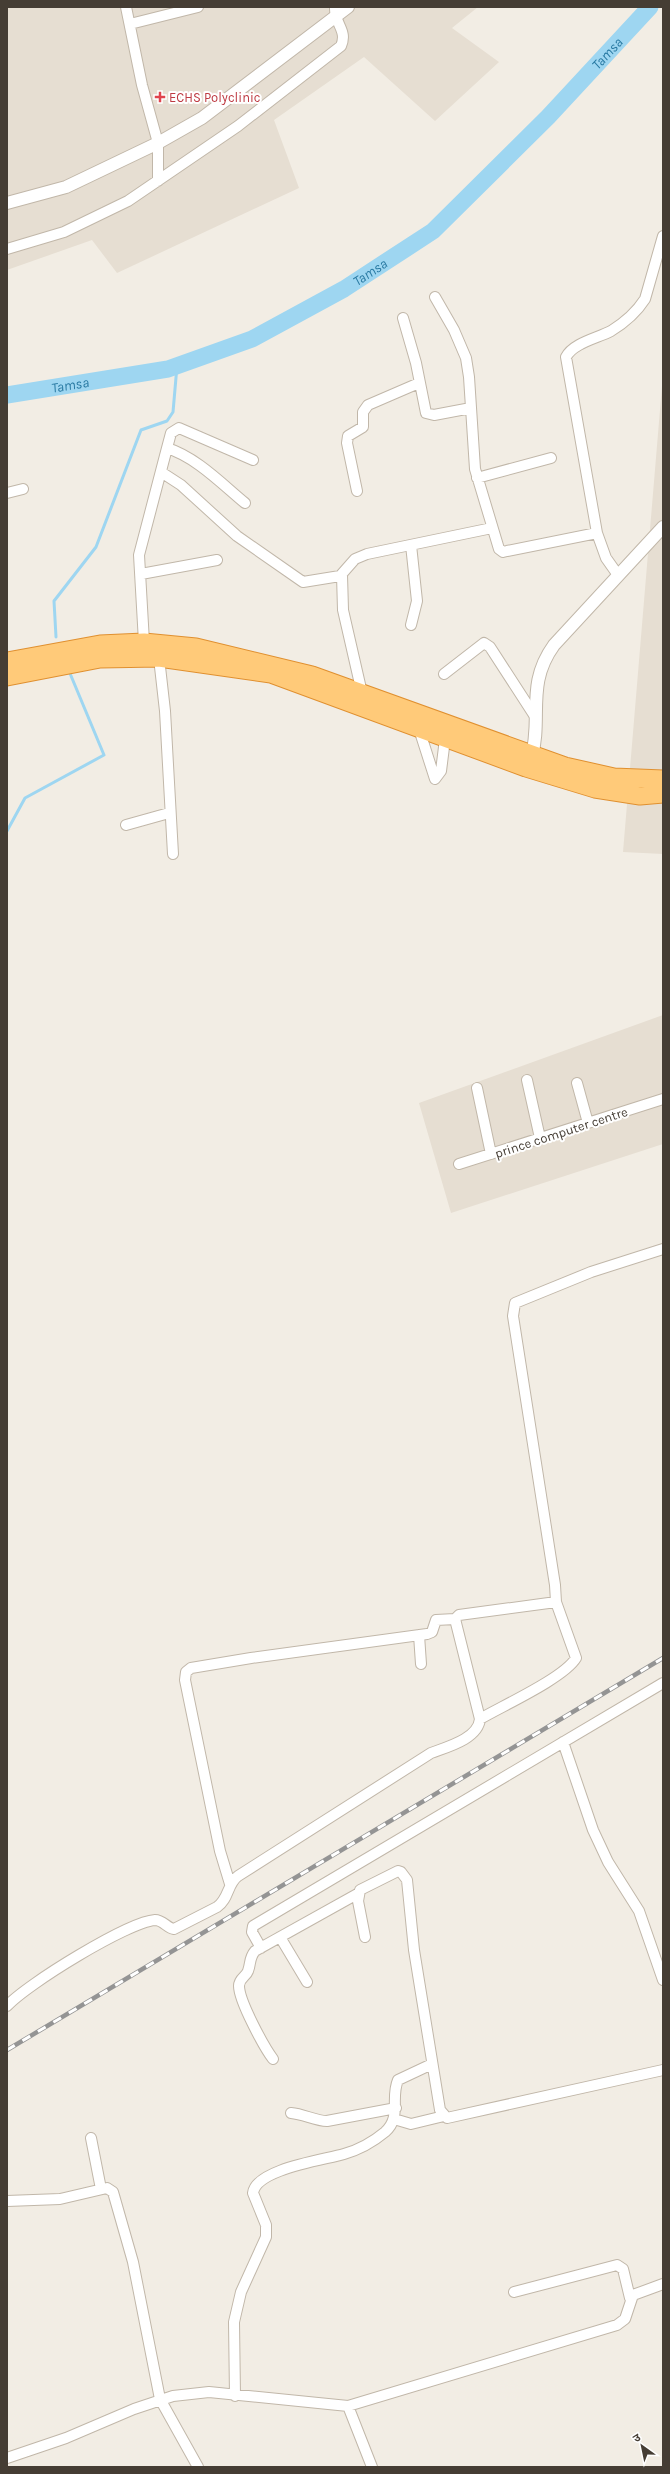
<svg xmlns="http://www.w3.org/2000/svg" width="670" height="2474" font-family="Karla,'Noto Sans Devanagari',sans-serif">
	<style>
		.residential { fill: #e6ded2 }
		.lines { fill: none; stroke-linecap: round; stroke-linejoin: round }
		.stream { stroke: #9ed6f1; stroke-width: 3 }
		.river { stroke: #9ed6f1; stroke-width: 17 }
		.minor-casing { stroke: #c1b7a9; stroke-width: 12 }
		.tertiary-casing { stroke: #c1b7a9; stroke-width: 14 }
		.trunk-casing { stroke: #e09030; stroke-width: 19 }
		.minor { stroke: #fff; stroke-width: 10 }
		.tertiary { stroke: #fff; stroke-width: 12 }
		.trunk { stroke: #ffca79; stroke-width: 17 }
		.rail-casing { stroke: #949494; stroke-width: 4.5 }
		.rail { stroke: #fff; stroke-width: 3; stroke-dasharray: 9; stroke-linecap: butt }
		.health-dot { fill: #e0444e; stroke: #fff; stroke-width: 1.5 }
		.labels { text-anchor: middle; stroke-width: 4; stroke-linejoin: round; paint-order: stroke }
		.health-label { font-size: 13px; fill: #be3a42; stroke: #fff; text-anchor: start }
		.street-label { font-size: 13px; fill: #453d34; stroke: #fff }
		.water-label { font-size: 14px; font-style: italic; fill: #2879a2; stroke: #fff }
	</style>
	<rect width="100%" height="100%" fill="#f2ede4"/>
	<path class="residential" d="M7,7H478L452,28L499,62L435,121L364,57L274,120L299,188L117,273L92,240L7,270Z
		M663,374V854L623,852Z
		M663,1015V1144L451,1213L419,1103Z"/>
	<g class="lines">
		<path class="stream" d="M56,637L54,601L96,547L141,430L167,421L173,412L177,366
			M7,831L25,798L104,755L69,671"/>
		<path class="river" id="s1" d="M7,395L168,369L252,339L344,289L433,231L548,117L650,7"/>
		<g class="minor-casing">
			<path id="minor" d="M126,7L142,85L158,143V181
				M130,24L198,7
				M7,249L64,232L128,201L238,126L341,46C348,30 334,24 335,7
				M435,297L454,330L466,358L469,377L475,469L499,549L503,552L507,551L597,533
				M403,318L416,363L426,413L434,415L471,408
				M167,448L171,433L179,428L253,460
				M161,472L181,485L237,536L303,582L340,576L355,559L367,554L492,528
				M477,478L551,458
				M357,491L347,443L348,436L363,427V412L368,405L419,383
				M7,493L23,489
				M411,545L417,601L411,625
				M141,574L217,560
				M342,575L343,610L362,693
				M618,575L606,558L597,533L566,357C573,343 598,338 611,331C624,323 636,313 645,299L663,236
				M144,642L139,555L167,448C196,457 222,484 245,503
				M159,658L165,711L173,854
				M444,674L484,643L490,647L536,718
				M419,729L435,779L441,771L445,739
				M126,825L169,813
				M527,1080L540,1138
				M577,1083L588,1123
				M477,1088L491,1154
				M459,1164L663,1099
				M419,1635L421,1664
				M480,1719C502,1706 564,1678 576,1658L556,1602L555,1585L513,1316L515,1303L591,1272L663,1249
				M563,1742L593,1830L608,1862L639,1911L663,1980
				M230,1884L220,1851L185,1680L186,1672L191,1668L251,1658L427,1634L432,1632L436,1620L455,1619
				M280,1937L307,1982
				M365,1937L358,1901L360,1890L398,1871L401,1872L407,1880L414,1950L440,2110L447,2118L663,2070
				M261,1948L252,1932L253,1926L258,1923L663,1683
				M7,2006C27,1984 128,1922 155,1920C163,1920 167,1928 174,1929L217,1907C229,1899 227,1884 238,1876L431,1753C447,1747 478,1739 480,1719L455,1619L459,1615L556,1602
				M273,2059C264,2047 239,2001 239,1986C239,1978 246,1977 248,1971C251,1963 249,1958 255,1951L359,1893
				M291,2113C304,2114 315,2121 327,2121L396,2108
				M394,2119L411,2124L444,2116
				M91,2138L101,2189
				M7,2201L60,2199L107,2188L113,2192L133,2262L160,2399L198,2467
				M514,2292L617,2265L623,2269L630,2298
				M235,2396L234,2322L241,2292L266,2237V2225L253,2193C256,2169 324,2160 344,2154C358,2150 373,2142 385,2132C402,2117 390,2098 398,2080L432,2064
				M348,2406L372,2467
				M7,2458L66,2438L134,2409L173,2396L209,2392L348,2406L617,2325L625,2319L633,2295L663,2284"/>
		</g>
		<g class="tertiary-casing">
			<path id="tertiary" d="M7,203L66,187L158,143L202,118L348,7
				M531,760C543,717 525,685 554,645L663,527"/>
		</g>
		<g class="trunk-casing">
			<path id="trunk" d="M7,661L100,644L144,642L196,647L312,675L565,766L614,777L663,779
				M7,677L100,659L159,658L271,674L526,768L595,789L640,796L663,794"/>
		</g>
		<use href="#minor" class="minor"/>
		<use href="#tertiary" class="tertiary"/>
		<use href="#trunk" class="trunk"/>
		<g class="rail-casing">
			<path id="rail" d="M7,2050L663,1658"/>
		</g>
		<use href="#rail" class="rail"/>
	</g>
	<path class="health-dot" d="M158 91h4v4h4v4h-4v4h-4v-4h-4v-4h4z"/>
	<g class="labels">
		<g class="health-label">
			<text x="169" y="102">ECHS Polyclinic</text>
		</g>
		<g class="street-label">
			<text transform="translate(561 1132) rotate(-18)" y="5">prince computer centre</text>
		</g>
		<g class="water-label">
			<text dy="5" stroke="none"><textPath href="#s1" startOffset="712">Tamsa</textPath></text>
			<text dy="5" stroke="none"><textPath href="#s1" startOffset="388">Tamsa</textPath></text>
			<text dy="5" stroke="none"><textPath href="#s1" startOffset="64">Tamsa</textPath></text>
		</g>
	</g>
	<rect width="670" height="2474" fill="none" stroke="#453d34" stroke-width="16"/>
	<g transform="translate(642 2446) rotate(327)" stroke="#ffffff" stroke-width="3" paint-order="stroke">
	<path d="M0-3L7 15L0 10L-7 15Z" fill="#453d34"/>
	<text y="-6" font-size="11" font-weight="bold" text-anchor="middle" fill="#453d34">उ</text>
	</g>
</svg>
